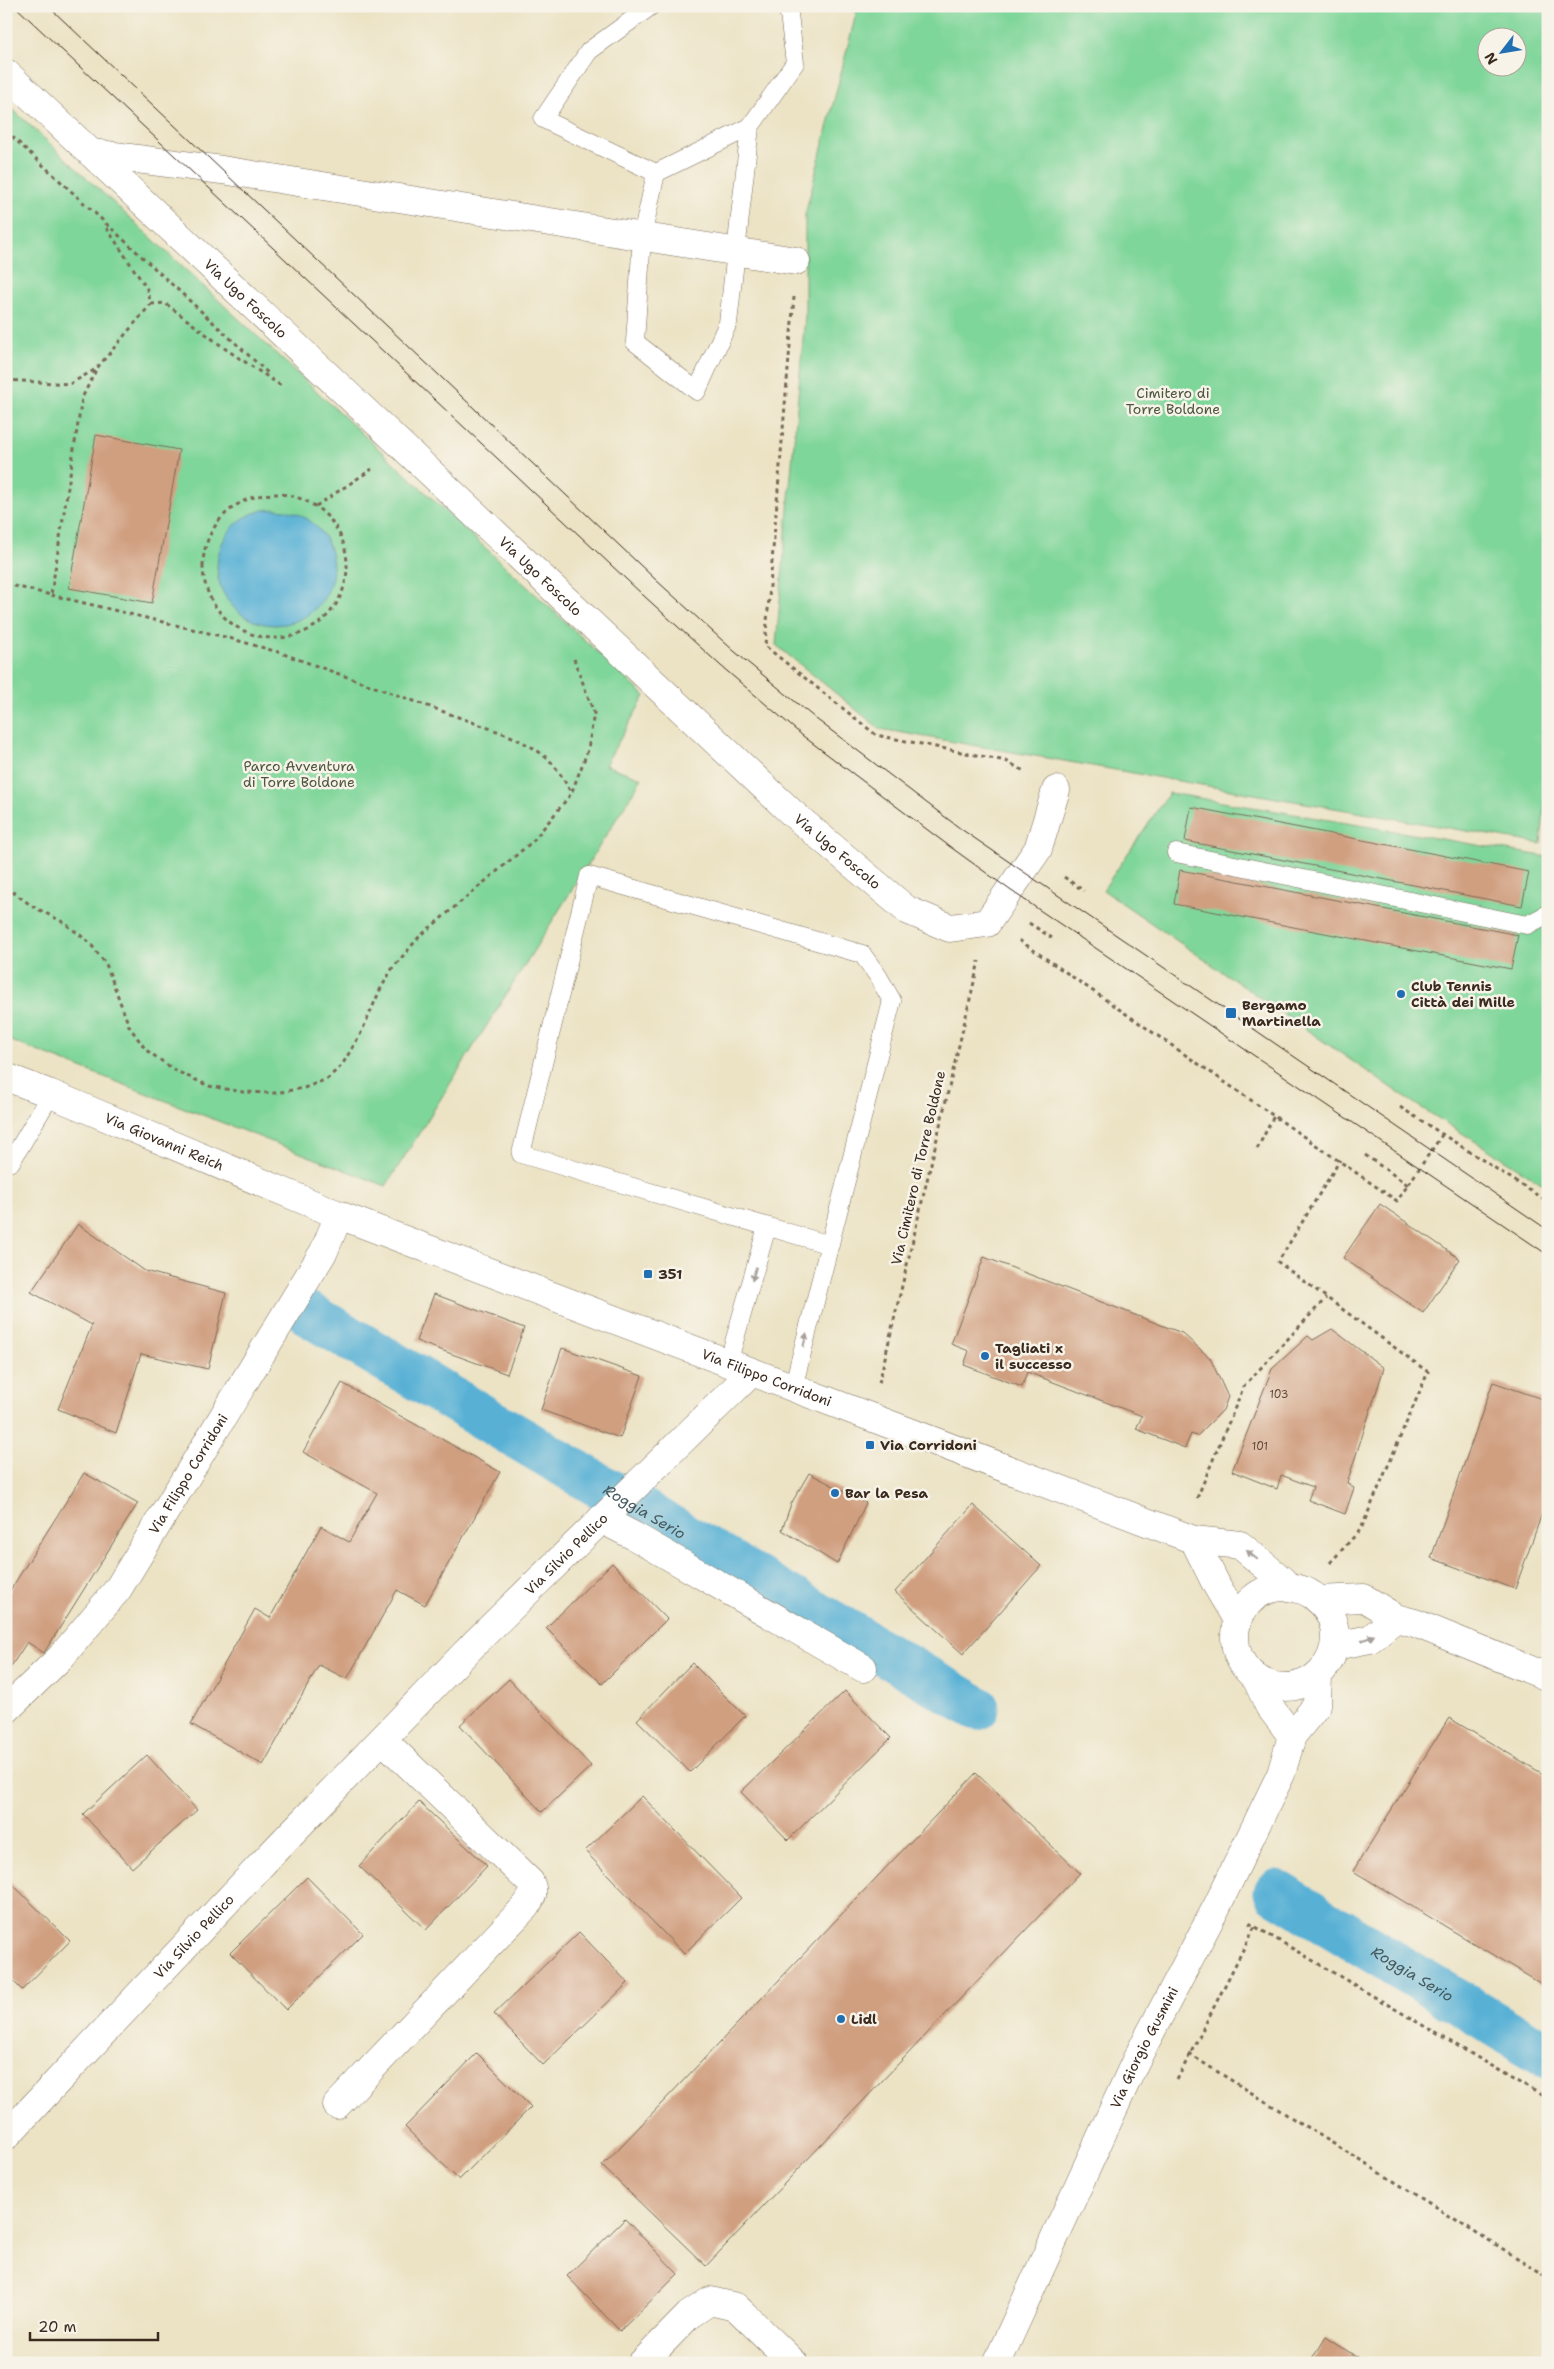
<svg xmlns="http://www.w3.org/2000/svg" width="1554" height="2369" font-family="'Shantell Sans',sans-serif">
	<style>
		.green { fill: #7fd69a; stroke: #5d805c; fill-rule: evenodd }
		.water { fill: #58b1d5; stroke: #4a6e7a }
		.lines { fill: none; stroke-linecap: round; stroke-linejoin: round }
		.canal { stroke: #58b1d5; stroke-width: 45 }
		.building { fill: #d09f80 }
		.service-casing { stroke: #796b58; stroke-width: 19 }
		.minor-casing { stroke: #796b58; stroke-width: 29 }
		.tertiary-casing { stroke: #796b58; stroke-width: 29 }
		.path { stroke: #796b58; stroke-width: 3; stroke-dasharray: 4 4; stroke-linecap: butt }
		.service { stroke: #fff; stroke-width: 18 }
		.minor { stroke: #fff; stroke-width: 28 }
		.tertiary { stroke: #fff; stroke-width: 28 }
		.tram { stroke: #3b2a1e; stroke-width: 1 }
		.oneway { fill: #a79f9a }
		.poi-dot { fill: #1f6fb2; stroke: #f7f3e8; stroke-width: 2 }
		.labels { text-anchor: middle; stroke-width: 5; stroke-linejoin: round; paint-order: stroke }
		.number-label { font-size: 11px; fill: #604736 }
		.street-label { font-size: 14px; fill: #3b2a1e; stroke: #f7f3e8 }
		.park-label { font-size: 14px; fill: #4c553d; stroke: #f7f3e8 }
		.poi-label { font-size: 14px; font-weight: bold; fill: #3b2a1e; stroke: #f7f3e8; text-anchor: start }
		.water-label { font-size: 15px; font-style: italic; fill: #45595e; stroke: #f7f3e8 }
	</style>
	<rect width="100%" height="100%" fill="#f7f3e8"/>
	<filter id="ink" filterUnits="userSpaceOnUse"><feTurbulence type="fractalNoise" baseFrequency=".02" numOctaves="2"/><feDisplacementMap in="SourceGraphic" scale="10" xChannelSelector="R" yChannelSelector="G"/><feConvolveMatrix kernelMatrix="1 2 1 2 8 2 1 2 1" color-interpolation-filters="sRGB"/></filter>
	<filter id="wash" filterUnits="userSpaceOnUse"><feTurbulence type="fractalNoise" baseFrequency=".0096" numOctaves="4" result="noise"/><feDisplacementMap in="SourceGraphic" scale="20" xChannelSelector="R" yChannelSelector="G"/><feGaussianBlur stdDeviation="1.12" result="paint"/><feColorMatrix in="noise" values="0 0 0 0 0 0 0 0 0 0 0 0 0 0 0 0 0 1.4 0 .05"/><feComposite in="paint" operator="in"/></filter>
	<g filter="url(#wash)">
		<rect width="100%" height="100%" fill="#ece3c5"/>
		<path class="green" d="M858,6H1548V769L1541,844L880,729L776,645L805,317V215ZM1486,38H1516V68H1486Z
			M6,103L645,696L605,765L642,778L386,1186L6,1039Z
			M1169,793L1548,857V1187L1406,1098L1103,890Z"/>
		<path class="water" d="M217 567a58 58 0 1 1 116 0a58 58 0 1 1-116 0Z"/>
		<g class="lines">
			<g class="canal">
				<path id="s1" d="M310,1315L977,1708"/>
				<path id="s2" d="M1276,1892L1548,2056"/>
			</g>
		</g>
		<g id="blocks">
			<path class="building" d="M96,435L179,450L152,603L69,588Z
				M1191,807L1529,872L1522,906L1185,841Z
				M1180,870L1518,935L1511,969L1174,904Z
				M1380,1204L1460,1259L1423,1313L1343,1258Z
				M78,1224L145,1271L226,1293L208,1369L141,1354L116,1433L58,1409L92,1325L31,1292Z
				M984,1257L1182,1333L1210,1358L1228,1397L1223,1410L1197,1436L1191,1434L1185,1448L1136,1429L1142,1416L1027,1372L1022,1387L964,1365L969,1351L951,1344Z
				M434,1294L524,1328L507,1374L416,1341Z
				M1332,1329L1384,1368L1347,1483L1354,1488L1345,1514L1308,1500L1313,1487L1281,1475L1277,1489L1232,1471L1272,1369L1308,1336L1313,1340Z
				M562,1348L642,1376L620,1438L541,1410Z
				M1493,1382L1548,1401V1497L1515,1589L1431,1558Z
				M342,1383L500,1472L425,1605L397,1590L347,1679L319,1665L263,1765L191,1724L255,1609L270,1618L321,1526L349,1542L377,1493L303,1452Z
				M84,1473L138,1503L44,1653L27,1642L6,1674V1597Z
				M809,1473L866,1503L837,1564L782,1530L791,1504Z
				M973,1505L1041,1566L963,1654L895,1592Z
				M612,1563L667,1619L602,1684L546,1628Z
				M692,1663L745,1716L690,1772L637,1720Z
				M509,1679L591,1766L542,1812L460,1725Z
				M845,1691L891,1738L788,1840L741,1792Z
				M1449,1718L1548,1777V1823L1545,1828L1548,1830V1988L1353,1871Z
				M147,1755L197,1810L132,1868L83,1814Z
				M976,1773L1080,1873L706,2266L602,2166Z
				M642,1796L741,1898L684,1954L585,1851Z
				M419,1802L487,1866L426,1930L359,1866Z
				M307,1877L363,1934L286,2010L230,1953Z
				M6,1878L70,1941L22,1990L6,1974Z
				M579,1932L628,1983L543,2065L494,2014Z
				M477,2053L531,2107L459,2180L405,2127Z
				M625,2219L678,2274L620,2331L567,2276Z
				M1326,2337L1366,2363H1310Z"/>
		</g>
	</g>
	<g filter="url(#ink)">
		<use href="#blocks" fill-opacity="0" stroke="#796b58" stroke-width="1"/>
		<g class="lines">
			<g class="service-casing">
				<path id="service" d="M651,6L589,51L543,119L656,173
					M750,127L728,323L697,391L635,342L642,237L656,173Z
					M750,127L795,63L788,6
					M1176,853L1527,925L1548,914
					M6,1160L11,1162L51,1094
					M728,1363L767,1227
					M793,1388L892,1001L878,976L862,954L589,876L521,1154L830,1245"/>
			</g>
			<g class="minor-casing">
				<g id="minor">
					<path id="s3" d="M6,73L792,813L907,910L950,928L987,923L1038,849L1056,790"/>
					<path d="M91,153L222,170L796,261"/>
					<path d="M601,1519L634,1536L863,1668"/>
					<path d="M1256,1678L1269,1706L1292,1736"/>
					<path id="s4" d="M6,1710L61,1657L118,1589L324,1251L339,1215"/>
					<path d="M337,2105L526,1906C532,1897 535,1893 530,1882L383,1740"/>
					<path id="s5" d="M6,2136L278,1847L477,1641L752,1372"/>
					<path d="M642,2363L689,2315L710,2301L736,2307L794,2363"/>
					<path id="s6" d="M997,2363L1136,2060L1217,1906L1281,1774L1292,1736L1317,1705L1318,1675"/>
				</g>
			</g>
			<g class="tertiary-casing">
				<g id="tertiary">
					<path id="s7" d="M6,1077L51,1094L339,1215L1194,1540L1240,1545L1289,1586"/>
					<path d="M1194,1540L1217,1586L1237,1620"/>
					<circle cx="1285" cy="1637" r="50"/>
					<path d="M1318,1600L1364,1598L1396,1618L1415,1623L1548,1677"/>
					<path d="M1335,1646L1370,1639L1396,1618"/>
				</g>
			</g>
			<path class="path" d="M6,131L270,375
				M794,297L765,646L876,735L1006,761L1024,771
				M151,304L165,303L227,350L283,387
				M6,380L70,384L96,369
				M203 566a72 72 0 1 1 144 0a72 72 0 1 1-144 0Z
				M316,506L372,469
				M6,584L51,595L82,398L97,368L151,304L147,289L104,224
				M51,595L229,638L278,652L508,735C542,751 554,759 571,793
				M1064,877L1084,891
				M6,887L32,906L63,922L89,942L106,964L129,1026L146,1050L176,1071L209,1086L243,1092L275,1093L304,1088L327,1079L342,1065L361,1033L380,990L392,969L419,937L533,841L571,794L588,750L594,713L574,659
				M1029,923L1052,938
				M1019,940L1397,1201L1442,1135
				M1400,1107L1548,1202
				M1257,1149L1274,1116
				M1365,1155L1408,1185
				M879,1383L979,961
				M1197,1498L1244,1386L1326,1298
				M1330,1563L1361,1529L1428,1372L1278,1262L1340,1160
				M1249,1923L1548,2099
				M1189,2054L1548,2277
				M1177,2080L1255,1926"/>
			<use href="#service" class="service"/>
			<use href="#minor" class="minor"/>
			<use href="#tertiary" class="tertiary"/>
			<path class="tram" d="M15,6L643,595L721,666L803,736L949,846L1010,890L1548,1255
				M48,6L656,580L734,651L816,719L961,829L1548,1230"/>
		</g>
		<defs><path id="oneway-solid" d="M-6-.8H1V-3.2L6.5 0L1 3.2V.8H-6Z" transform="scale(1.25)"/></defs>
		<g class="oneway">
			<use href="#oneway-solid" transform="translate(754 1274) rotate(106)"/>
			<use href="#oneway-solid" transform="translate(805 1340) rotate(-76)"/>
			<use href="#oneway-solid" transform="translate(1252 1555) rotate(-140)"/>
			<use href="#oneway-solid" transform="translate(1368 1638) rotate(-24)"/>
		</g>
	</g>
	<g class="poi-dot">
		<circle cx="1401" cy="994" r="5"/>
		<rect x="1225" y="1007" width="12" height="12" rx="2.5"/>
		<rect x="643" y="1269" width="10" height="10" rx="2.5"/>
		<circle cx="985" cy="1356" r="5"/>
		<rect x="865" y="1440" width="10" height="10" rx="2.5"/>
		<circle cx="835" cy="1493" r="5"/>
		<circle cx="841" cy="2019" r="5"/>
	</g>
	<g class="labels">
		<g class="number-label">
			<text x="1279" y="1398">103</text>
			<text x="1260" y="1450">101</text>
		</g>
		<g class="street-label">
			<text dy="5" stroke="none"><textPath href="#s3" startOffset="329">Via Ugo Foscolo</textPath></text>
			<text dy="5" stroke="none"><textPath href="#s3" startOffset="734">Via Ugo Foscolo</textPath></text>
			<text dy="5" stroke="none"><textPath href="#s3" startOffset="1139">Via Ugo Foscolo</textPath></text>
			<text dy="5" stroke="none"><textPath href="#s7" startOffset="171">Via Giovanni Reich</textPath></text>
			<text transform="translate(918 1168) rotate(-77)" y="5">Via Cimitero di Torre Boldone</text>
			<text dy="5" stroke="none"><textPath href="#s7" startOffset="818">Via Filippo Corridoni</textPath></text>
			<text dy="5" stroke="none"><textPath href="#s4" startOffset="300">Via Filippo Corridoni</textPath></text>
			<text dy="5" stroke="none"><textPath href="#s5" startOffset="808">Via Silvio Pellico</textPath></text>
			<text dy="5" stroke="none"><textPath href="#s5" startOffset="274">Via Silvio Pellico</textPath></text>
			<text dy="5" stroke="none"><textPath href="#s6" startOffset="348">Via Giorgio Gusmini</textPath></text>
		</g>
		<g class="park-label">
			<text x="1173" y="398">Cimitero di<tspan x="1173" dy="16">Torre Boldone</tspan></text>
			<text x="299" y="771">Parco Avventura<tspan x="299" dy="16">di Torre Boldone</tspan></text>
		</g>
		<g class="poi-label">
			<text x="1411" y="991">Club Tennis<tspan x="1411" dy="16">Città dei Mille</tspan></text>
			<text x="1242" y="1010">Bergamo<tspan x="1242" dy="16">Martinella</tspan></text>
			<text x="658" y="1279">351</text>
			<text x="995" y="1353">Tagliati x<tspan x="995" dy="16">il successo</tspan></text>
			<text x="880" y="1450">Via Corridoni</text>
			<text x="845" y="1498">Bar la Pesa</text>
			<text x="851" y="2024">Lidl</text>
		</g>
		<g class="water-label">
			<text dy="5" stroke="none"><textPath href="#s1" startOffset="388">Roggia Serio</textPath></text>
			<text dy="5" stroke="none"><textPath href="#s2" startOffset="159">Roggia Serio</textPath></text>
		</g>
	</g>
	<rect width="1554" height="2369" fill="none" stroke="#f7f3e8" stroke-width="25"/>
	<g transform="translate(1502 52) rotate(239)"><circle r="24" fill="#f7f3e8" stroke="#aca397"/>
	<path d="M0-4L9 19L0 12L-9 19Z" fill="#1f6fb2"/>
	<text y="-8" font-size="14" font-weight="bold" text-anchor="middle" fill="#3b2a1e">N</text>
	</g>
	<path d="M30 2332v8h128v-8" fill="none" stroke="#3b2a1e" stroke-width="2.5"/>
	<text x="38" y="2332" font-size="15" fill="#3b2a1e" stroke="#f7f3e8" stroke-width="4" paint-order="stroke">20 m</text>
</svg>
